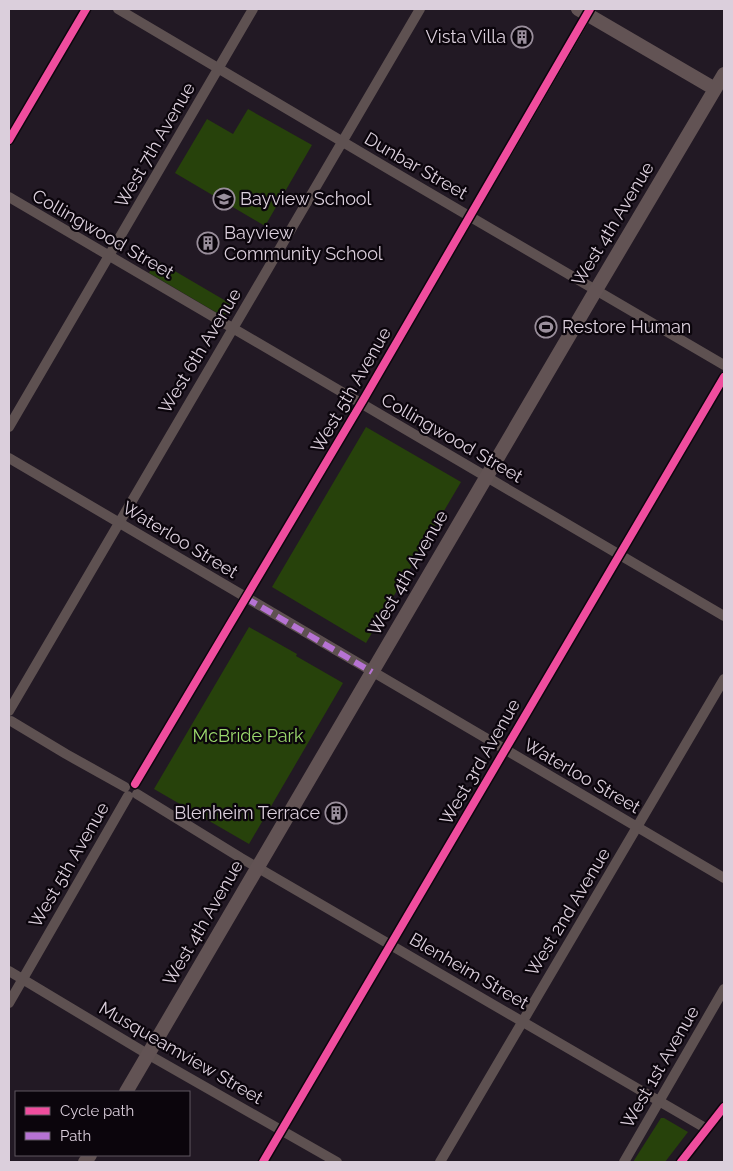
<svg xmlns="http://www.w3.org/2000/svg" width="733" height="1171" font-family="Raleway,sans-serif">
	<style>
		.green { fill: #27420b }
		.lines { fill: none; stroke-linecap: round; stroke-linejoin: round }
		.street { stroke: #5e5151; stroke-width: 10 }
		.secondary { stroke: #625354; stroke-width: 14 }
		.quiet { stroke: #b673d3; stroke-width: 6; stroke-dasharray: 12 6; stroke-linecap: butt }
		.cycleway-casing { stroke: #0b050c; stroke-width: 11 }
		.cycleway { stroke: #ef4d9e; stroke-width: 8 }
		.labels { text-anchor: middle; stroke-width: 4.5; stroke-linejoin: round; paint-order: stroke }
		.poi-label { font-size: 18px; fill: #dbcfdc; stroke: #0b050c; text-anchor: start }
		.street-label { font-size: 18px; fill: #dbcfdc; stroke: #0b050c }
		.park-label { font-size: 18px; fill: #9bd96d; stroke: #0b050c }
	</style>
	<rect width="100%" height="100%" fill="#221924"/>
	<path class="green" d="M248,109L312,145L265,226L175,173L207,119L233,134Z
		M156,260L231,304L224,317L149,273Z
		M366,427L461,482L366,643L272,587Z
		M249,627L297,654L296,656L343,683L249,844L154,789Z
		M661,1118H664L688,1132L665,1162H633Z"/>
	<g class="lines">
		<path class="street" d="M118,9C319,129 522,247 724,365
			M9,140L86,9
			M9,197L724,616
			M9,427L253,9
			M9,458L724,878
			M9,711L420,9
			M11,721L66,754L125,787
			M135,784L365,397L590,10
			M137,794L241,858L707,1129
			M9,971L149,1055L337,1162
			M9,1003L128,796
			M263,1162L724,377
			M440,1162L724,679
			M624,1162L724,989
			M681,1162L724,1107"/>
		<path class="secondary" d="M578,9L715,89
			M126,1092L596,290L724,74
			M85,1162L90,1155"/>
		<path class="quiet" d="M246,598L372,672"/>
		<g class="cycleway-casing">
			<path id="cycleway" d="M9,140L86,9
				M135,784L365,397L590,9
				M263,1162L724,377
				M681,1162L724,1107"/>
		</g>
		<use href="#cycleway" class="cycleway"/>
	</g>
	<defs>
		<g id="building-ring" transform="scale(1.125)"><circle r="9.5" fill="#0b050c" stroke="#9a8f9c" stroke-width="1.5"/><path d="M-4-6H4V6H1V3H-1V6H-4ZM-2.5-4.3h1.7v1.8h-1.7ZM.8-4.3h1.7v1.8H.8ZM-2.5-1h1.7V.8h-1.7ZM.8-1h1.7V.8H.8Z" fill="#9a8f9c"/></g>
		<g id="school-ring" transform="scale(1.125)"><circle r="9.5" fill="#0b050c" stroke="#9a8f9c" stroke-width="1.5"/><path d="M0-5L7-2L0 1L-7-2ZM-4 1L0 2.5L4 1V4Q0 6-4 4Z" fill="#9a8f9c"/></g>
		<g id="stadium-ring" transform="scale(1.125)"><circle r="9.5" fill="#0b050c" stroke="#9a8f9c" stroke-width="1.5"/><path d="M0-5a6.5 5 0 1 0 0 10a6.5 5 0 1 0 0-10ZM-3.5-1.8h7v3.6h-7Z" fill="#9a8f9c"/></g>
	</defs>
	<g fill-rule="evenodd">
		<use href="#building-ring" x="522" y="37"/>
		<use href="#school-ring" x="224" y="199"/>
		<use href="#building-ring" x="208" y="243"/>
		<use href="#stadium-ring" x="546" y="327"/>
		<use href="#building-ring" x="336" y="813"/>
	</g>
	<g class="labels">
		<g class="poi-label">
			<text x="506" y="43" text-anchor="end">Vista Villa</text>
			<text x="240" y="205">Bayview School</text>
			<text x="224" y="239">Bayview<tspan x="224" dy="21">Community School</tspan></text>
			<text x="562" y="333">Restore Human</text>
			<text x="320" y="819" text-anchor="end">Blenheim Terrace</text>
		</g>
		<g class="street-label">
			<text transform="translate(155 145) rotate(-60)" y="6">West 7th Avenue</text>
			<text transform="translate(416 166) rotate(30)" y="6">Dunbar Street</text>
			<text transform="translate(613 224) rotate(-59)" y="6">West 4th Avenue</text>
			<text transform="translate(103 234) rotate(30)" y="6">Collingwood Street</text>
			<text transform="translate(200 351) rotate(-59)" y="6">West 6th Avenue</text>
			<text transform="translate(351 390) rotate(-60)" y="6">West 5th Avenue</text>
			<text transform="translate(452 438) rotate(30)" y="6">Collingwood Street</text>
			<text transform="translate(180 540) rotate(31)" y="6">Waterloo Street</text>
			<text transform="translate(408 573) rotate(-60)" y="6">West 4th Avenue</text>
			<text transform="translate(480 762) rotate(-60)" y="6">West 3rd Avenue</text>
			<text transform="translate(582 776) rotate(30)" y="6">Waterloo Street</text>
			<text transform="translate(69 865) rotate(-60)" y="6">West 5th Avenue</text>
			<text transform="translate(568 912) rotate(-59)" y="6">West 2nd Avenue</text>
			<text transform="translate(203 923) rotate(-60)" y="6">West 4th Avenue</text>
			<text transform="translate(469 971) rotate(30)" y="6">Blenheim Street</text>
			<text transform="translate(181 1053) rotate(30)" y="6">Musqueamview Street</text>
			<text transform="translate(660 1067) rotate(-60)" y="6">West 1st Avenue</text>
		</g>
		<g class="park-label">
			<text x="248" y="742">McBride Park</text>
		</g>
	</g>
	<rect width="733" height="1171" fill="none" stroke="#dbcfdc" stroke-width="20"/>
	<rect x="15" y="1091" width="175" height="65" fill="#0b050c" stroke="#5e565f"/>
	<rect x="25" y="1107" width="25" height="8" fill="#ef4d9e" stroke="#5e565f"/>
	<text x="60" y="1116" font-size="15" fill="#dbcfdc">Cycle path</text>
	<rect x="25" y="1132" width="25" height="8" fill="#b673d3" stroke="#5e565f"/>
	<text x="60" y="1141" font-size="15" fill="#dbcfdc">Path</text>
</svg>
